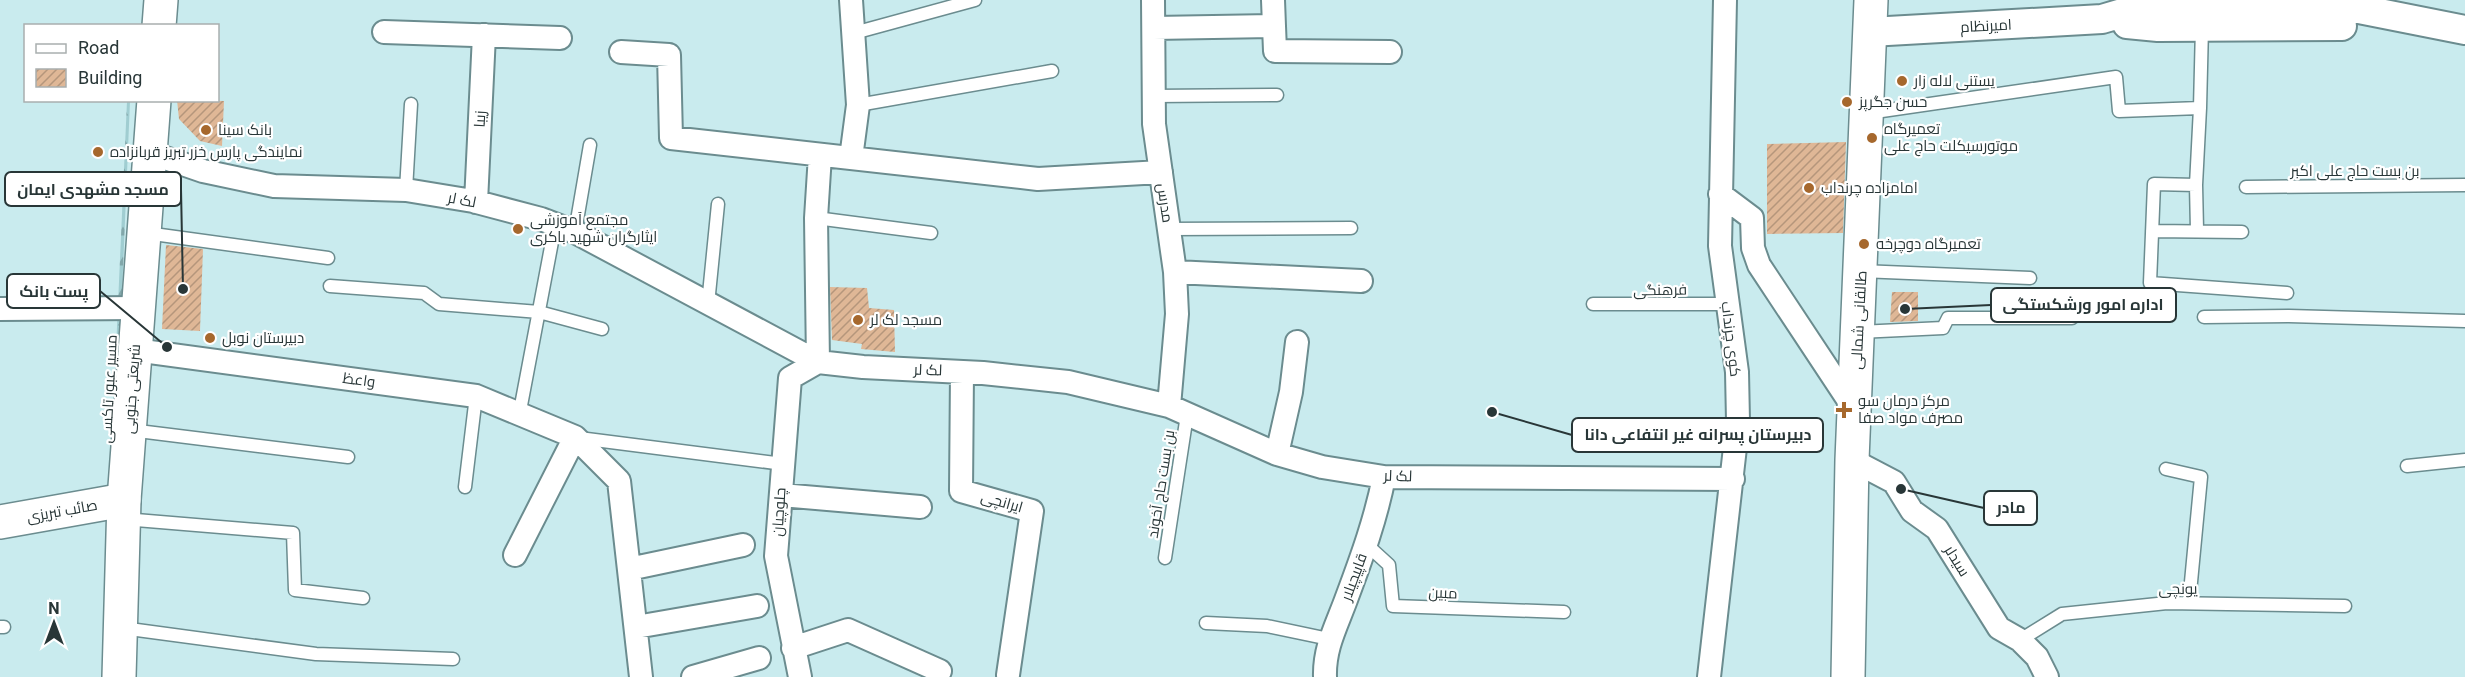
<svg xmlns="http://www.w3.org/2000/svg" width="2465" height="677" font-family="Roboto,Cairo,sans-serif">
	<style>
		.forest { fill: url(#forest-firs) }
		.building { fill: url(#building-hatch) }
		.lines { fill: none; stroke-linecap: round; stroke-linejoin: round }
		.service-casing { stroke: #6b8c8f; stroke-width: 15 }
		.minor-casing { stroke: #6b8c8f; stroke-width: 26 }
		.tertiary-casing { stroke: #6b8c8f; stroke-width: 32 }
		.secondary-casing { stroke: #6b8c8f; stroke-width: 36 }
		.primary-casing { stroke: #6b8c8f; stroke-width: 36 }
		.service { stroke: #fff; stroke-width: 12 }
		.minor { stroke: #fff; stroke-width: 22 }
		.tertiary { stroke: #fff; stroke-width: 28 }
		.secondary { stroke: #fff; stroke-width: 33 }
		.primary { stroke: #fff; stroke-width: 33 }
		.poi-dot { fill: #a6682d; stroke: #fff; stroke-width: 2 }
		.labels { text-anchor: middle; stroke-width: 4.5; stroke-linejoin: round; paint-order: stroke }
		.street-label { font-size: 15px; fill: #283637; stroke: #fff }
		.poi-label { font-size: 15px; fill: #283637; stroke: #fff; text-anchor: start }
		.leader { fill: none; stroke: #283637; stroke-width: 2 }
		.callout-dot { fill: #283637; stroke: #fff; stroke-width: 2 }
		.callout { fill: #fff; stroke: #283637; stroke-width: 2 }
		.callout-label { font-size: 16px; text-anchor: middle; font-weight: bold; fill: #283637 }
	</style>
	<defs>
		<pattern id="forest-firs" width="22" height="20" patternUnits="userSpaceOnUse" patternTransform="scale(1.5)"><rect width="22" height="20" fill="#a0cdd1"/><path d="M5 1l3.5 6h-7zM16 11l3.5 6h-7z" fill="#82a7aa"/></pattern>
		<pattern id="building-hatch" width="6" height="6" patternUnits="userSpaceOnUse" patternTransform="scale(1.5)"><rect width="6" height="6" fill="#dfb796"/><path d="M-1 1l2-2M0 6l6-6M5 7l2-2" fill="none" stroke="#b5967b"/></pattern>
	</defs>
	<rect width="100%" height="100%" fill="#c9ebee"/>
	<path class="forest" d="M127,101H130L115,462H111Z"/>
	<path class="building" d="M177,100L224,101L222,146L200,141L179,119Z
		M1846,142L1843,233L1767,234V144Z
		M166,245L203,249L200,331L162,329Z
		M830,287L867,288L869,308L894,310L895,352L861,349L862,344L832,340Z
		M1892,292H1918V321L1890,322Z"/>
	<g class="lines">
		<g class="service-casing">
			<path id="service" d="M854,33L975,0
				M1153,96L1277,95
				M858,105L1052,71
				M2200,108L2196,185L2154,184L2150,283L2287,293
				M1868,113L2116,77L2119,111L2200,108L2202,27
				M2196,185L2197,230
				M2246,187L2465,185
				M406,190L411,104
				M816,218L931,233
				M1169,229L1351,228
				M2152,231L2242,232
				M575,232L590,145
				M146,233L328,258
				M1861,271L2030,278
				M330,286L424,293L439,304L539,312L602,329
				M708,304L718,204
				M1593,304H1727
				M2204,317L2289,316L2465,321
				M1859,332L1943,328L1948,318H2072
				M519,416L555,226
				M130,430L348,457
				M579,438L783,464
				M2407,466L2465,460
				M2166,469L2201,477L2189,603
				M465,487L476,396
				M124,519L293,533L295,590L363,598
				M1366,544L1389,565L1393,606L1564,612
				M1165,558L1187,415
				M1206,623L1267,626L1329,639
				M0,627H4
				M122,628L316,654L453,659
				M2020,640L2062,614L2167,603L2345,606"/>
		</g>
		<g class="minor-casing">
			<path id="minor" d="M851,0L858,105L851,158
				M1153,0L1154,124L1175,272L1177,314L1169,406
				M1273,0L1274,26
				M1154,28L1274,26L1275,51L1390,52
				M384,32L560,38
				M621,52L669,55L671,138L1038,179L1161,172
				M151,153L203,171L274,186L406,190L473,201L541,219L575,232L818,362L863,367L983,373L1068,382L1169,406L1277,454L1322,467L1384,477L1733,479
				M1720,194L1752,218L1753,248L1759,265L1855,410
				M476,202L484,35
				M1175,272L1361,281
				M0,309L139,308
				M135,350L476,396L575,437L515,555
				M962,372L961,491L1032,511L1008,675
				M575,437L619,481L641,677
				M1277,454L1291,392L1297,342
				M1852,460L1894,482L1912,511L1937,529L1999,628L2020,640L2037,657L2047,677
				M781,495L920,507
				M629,569L743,545
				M636,627L757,606
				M793,648L848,630L940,671
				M693,677L759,658
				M800,677L776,556L790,378L818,362L816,218L820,155
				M1325,677C1324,647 1337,625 1347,597C1362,557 1376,518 1384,477
				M1709,677L1738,421L1737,372L1720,246L1725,0"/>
		</g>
		<g class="tertiary-casing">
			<path id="tertiary" d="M2127,24L2158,27L2342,26
				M1870,32L2102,19L2129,11L2174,5L2246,3L2359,9L2465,30"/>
		</g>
		<g class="secondary-casing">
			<path id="secondary" d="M0,522L124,500"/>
		</g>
		<g class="primary-casing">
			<path id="primary" d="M159,26L161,0
				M119,677L124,500L154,100
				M1848,677L1852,460L1871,0"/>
		</g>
		<use href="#service" class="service"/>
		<use href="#minor" class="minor"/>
		<use href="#tertiary" class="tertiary"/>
		<use href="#secondary" class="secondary"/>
		<use href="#primary" class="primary"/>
	</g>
	<g class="poi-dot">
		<circle cx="1902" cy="81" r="6"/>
		<circle cx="1847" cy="102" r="6"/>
		<circle cx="206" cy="130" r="6"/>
		<circle cx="1872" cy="138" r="6"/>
		<circle cx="98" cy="152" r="6"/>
		<circle cx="1809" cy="188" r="6"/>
		<circle cx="518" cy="229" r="6"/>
		<circle cx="1864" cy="244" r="6"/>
		<circle cx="858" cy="320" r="6"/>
		<circle cx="210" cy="338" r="6"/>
		<path d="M1841 401h6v6h6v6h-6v6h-6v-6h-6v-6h6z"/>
	</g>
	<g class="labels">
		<g class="street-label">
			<text transform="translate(1986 26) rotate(-3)" y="5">امیرنظام</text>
			<text transform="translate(480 119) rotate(-87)" y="5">زیبا</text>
			<text x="2355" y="176">بن بست حاج علی اکبر</text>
			<text transform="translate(462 200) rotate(11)" y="5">لک لر</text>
			<text transform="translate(1165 203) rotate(82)" y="5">مدرس</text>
			<text transform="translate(1660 290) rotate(-1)" y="5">فرهنگی</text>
			<text transform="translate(1859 320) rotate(-87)" y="5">طالقانی شمالی</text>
			<text transform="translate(1731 339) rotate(83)" y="5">کوی چرنداب</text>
			<text transform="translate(928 370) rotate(2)" y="5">لک لر</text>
			<text transform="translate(359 380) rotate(8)" y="5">واعظ</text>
			<text transform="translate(109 389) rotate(-87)" y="5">مسیر عبور تاکسی</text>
			<text transform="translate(132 389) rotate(-86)" y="5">شریعتی جنوبی</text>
			<text transform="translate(1398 476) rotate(2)" y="5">لک لر</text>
			<text transform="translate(1161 484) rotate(-81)" y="5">بن بست حاج آخوند</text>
			<text transform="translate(1002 502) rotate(16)" y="5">ایرانچی</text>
			<text transform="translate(62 511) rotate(-10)" y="5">صائب تبریزی</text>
			<text transform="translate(779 512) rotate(-86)" y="5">چلوچیان</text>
			<text transform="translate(1957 561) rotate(58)" y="5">سیدلر</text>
			<text transform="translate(1354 577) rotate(-70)" y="5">قاپیچیلار</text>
			<text transform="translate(2178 589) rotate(-1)" y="5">یونچی</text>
			<text transform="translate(1443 593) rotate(2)" y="5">مبین</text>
		</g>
		<g class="poi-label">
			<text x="1914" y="86">یستنی لاله زار</text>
			<text x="1859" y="107">حسن جگرپز</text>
			<text x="1884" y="134">تعمیرگاه<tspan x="1884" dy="17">موتورسیکلت حاج علی</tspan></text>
			<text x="218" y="135">بانک سینا</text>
			<text x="110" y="157">نمایندگی پارس خزر تبریز قربانزاده</text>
			<text x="1821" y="193">امامزاده چرنداب</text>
			<text x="530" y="225">مجتمع آموزشی<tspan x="530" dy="17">ایثارگران شهید باکری</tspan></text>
			<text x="1876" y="249">تعمیرگاه دوچرخه</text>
			<text x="870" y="325">مسجد لک لر</text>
			<text x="222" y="343">دبیرستان نوبل</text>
			<text x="1858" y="406">مرکز درمان سو<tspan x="1858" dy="17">مصرف مواد صفا</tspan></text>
		</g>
	</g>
	<path class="leader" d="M183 289L181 189M167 347L100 291M1905 309L1991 305M1492 412L1572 435M1901 489L1984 508"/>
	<g class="callout-dot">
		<circle cx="183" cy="289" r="6"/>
		<circle cx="167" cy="347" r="6"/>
		<circle cx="1905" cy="309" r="6"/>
		<circle cx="1492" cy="412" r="6"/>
		<circle cx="1901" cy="489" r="6"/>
	</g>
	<g class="callout">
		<rect x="5" y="172" width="176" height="34" rx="6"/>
		<rect x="7" y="274" width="93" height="34" rx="6"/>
		<rect x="1991" y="288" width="185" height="34" rx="6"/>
		<rect x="1572" y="418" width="251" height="34" rx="6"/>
		<rect x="1984" y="491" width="53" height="34" rx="6"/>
	</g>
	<g class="callout-label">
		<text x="93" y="195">مسجد مشهدی ایمان</text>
		<text x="54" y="297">پست بانک</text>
		<text x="2083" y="310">اداره امور ورشکستگی</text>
		<text x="1698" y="440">دبیرستان پسرانه غیر انتفاعی دانا</text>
		<text x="2011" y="513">مادر</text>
	</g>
	<rect x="24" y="24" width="195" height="78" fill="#ffffff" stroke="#a9afaf" stroke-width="1.5"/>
	<rect x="36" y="44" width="30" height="9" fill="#ffffff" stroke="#a9afaf" stroke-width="1.5"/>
	<text x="78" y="54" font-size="18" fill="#283637">Road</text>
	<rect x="36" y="69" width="30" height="18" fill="url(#building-hatch)" stroke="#a9afaf" stroke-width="1.5"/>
	<text x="78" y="84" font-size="18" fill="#283637">Building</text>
	<g transform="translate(54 623)" stroke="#ffffff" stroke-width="4.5" paint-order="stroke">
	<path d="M0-4.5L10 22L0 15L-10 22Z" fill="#283637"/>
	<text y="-9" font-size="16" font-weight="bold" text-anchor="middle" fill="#283637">N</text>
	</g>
</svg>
